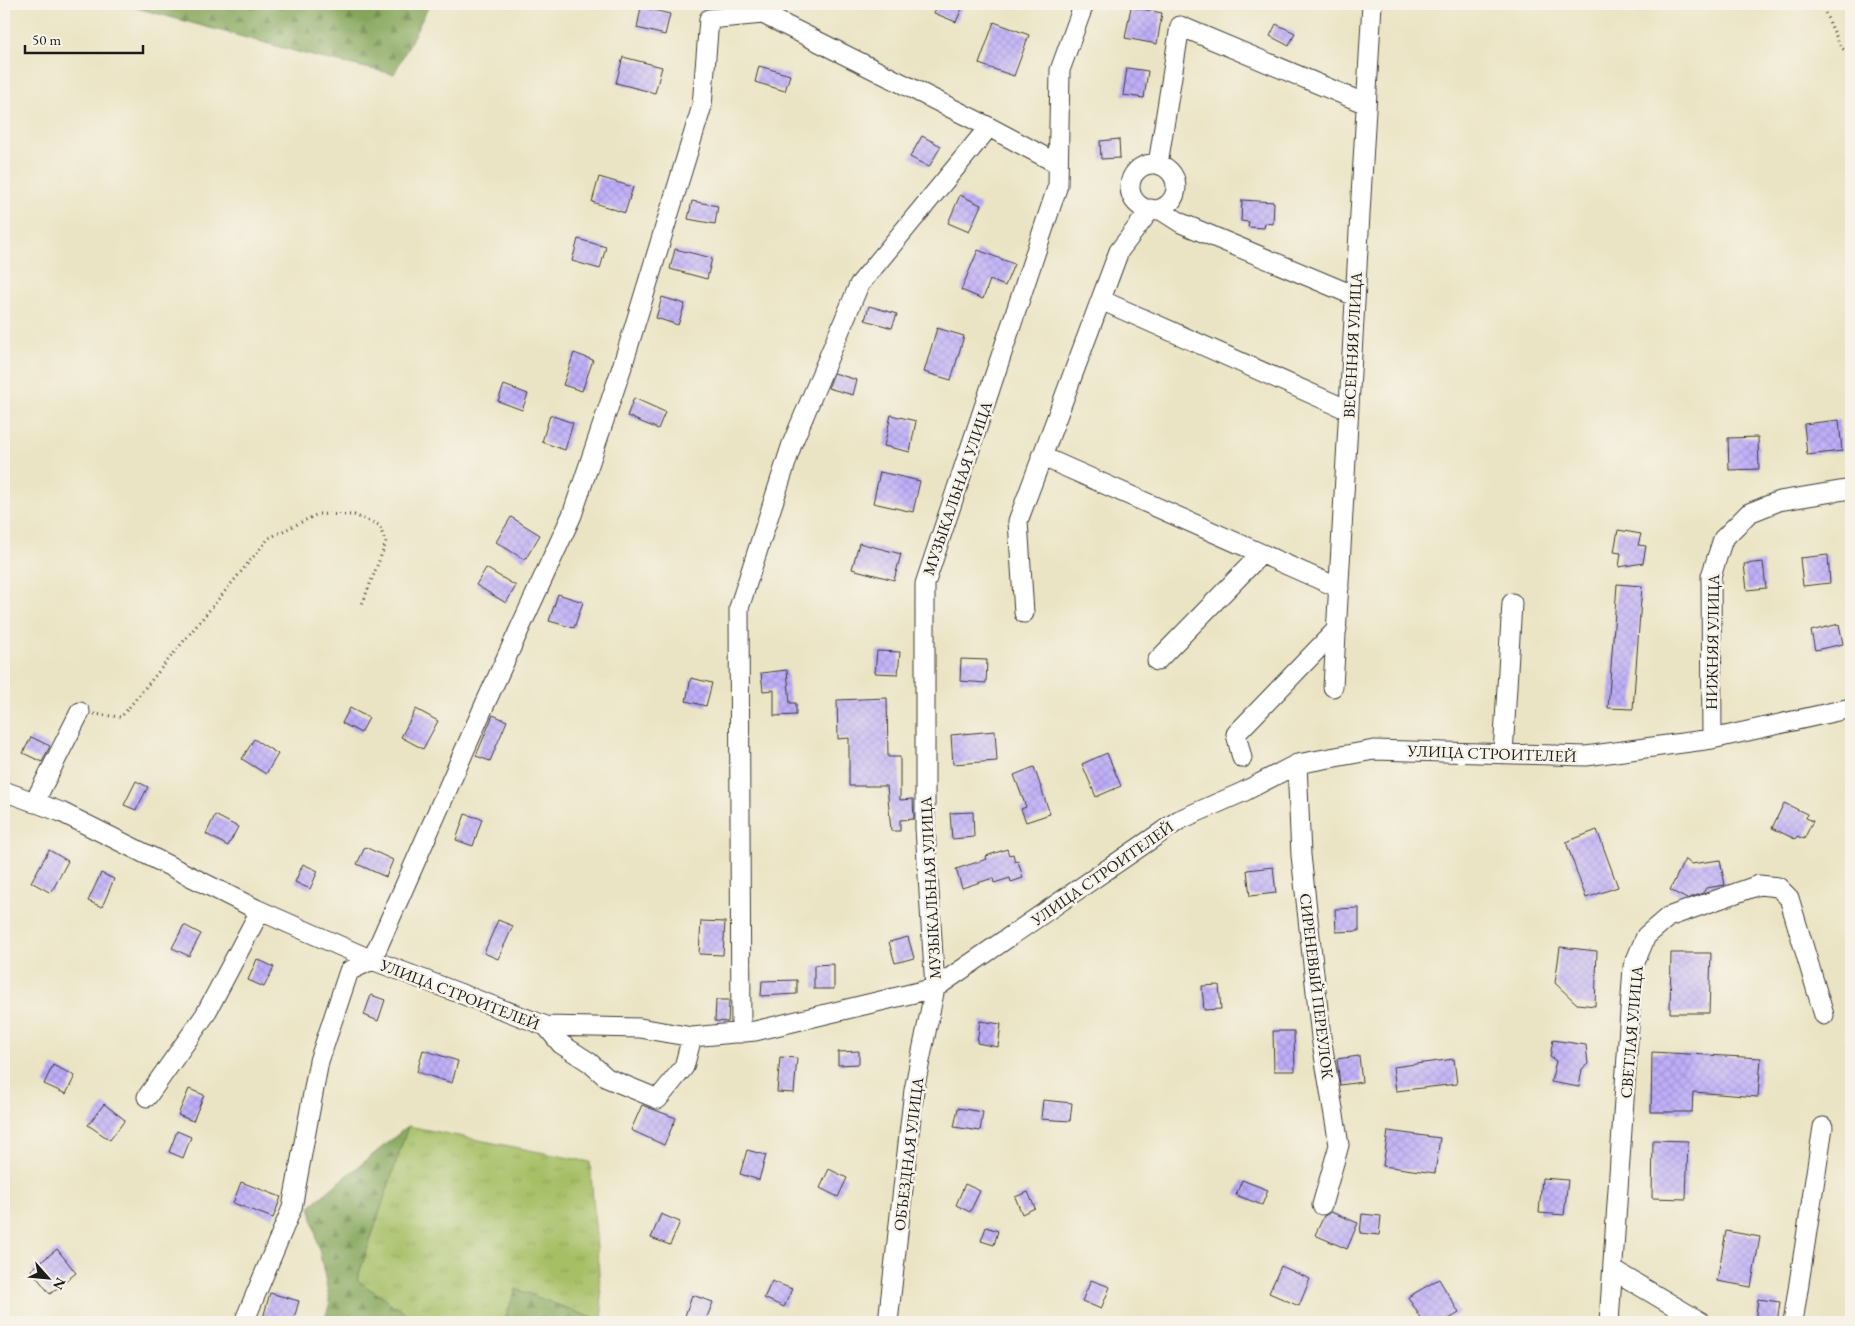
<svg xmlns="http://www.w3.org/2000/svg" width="1855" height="1326" font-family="'EB Garamond',serif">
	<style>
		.grass { fill: url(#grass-tufts); stroke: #616e40 }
		.forest { fill: url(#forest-firs); stroke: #50613b }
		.building { fill: url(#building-cross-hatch) }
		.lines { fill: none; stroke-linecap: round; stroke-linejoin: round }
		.minor-casing { stroke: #3b3a35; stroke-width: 21 }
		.path { stroke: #3b3a35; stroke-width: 3; stroke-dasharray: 1 4; stroke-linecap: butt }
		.minor { stroke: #fff; stroke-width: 19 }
		.labels { text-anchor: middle; stroke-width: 5; stroke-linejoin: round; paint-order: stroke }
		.street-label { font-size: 16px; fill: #1c1c1c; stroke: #f7f3e8 }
	</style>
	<defs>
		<pattern id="grass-tufts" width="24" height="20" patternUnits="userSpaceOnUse" patternTransform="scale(1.25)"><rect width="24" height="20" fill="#a6bf65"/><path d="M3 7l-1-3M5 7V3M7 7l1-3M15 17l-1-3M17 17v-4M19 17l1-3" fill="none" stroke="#8ea457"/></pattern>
		<pattern id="forest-firs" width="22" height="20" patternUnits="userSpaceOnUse" patternTransform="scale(1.25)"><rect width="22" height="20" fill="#84a65a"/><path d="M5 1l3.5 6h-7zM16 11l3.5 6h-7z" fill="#6b864a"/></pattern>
		<pattern id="building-cross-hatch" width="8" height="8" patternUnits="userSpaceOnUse" patternTransform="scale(1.25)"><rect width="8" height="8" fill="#beaef9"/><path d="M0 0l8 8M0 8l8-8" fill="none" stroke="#a395d5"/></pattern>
	</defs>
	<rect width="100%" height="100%" fill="#f7f3e8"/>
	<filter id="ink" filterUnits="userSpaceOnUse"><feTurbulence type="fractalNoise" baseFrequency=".02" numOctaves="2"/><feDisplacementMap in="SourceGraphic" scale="10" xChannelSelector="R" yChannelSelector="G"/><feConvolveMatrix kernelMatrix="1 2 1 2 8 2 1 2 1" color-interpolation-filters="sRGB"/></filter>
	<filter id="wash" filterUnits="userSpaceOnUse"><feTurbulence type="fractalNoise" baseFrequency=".0096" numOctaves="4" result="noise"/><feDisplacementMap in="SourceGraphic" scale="20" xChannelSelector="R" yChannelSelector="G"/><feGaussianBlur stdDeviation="1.12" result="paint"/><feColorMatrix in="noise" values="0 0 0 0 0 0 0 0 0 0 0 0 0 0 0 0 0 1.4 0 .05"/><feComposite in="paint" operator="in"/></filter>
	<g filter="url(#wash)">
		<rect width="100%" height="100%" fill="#ebe4c4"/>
		<path class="grass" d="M408,1126L590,1162L603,1322L516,1289L504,1322H418L357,1280Z"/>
		<path class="forest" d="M122,4H430L394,74L316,57Z
			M408,1126L357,1280L418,1322H324L330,1302L310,1206Z
			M516,1289L603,1322H504Z"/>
		<g id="blocks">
			<path class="building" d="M938,4H964L956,22L934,13Z
				M641,7L670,14L665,35L637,28Z
				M1131,7L1162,13L1157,44L1125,38Z
				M994,22L1029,35L1014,76L979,64Z
				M1276,24L1295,33L1289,46L1270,36Z
				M623,57L662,67L655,93L616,83Z
				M759,66L790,75L785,91L755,82Z
				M1127,68L1148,71L1144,98L1123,95Z
				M922,136L941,146L929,167L910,157Z
				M1119,139L1120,158L1101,159L1100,141Z
				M599,177L633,187L625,213L592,202Z
				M960,195L981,205L969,232L948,223Z
				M1242,200L1274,202L1273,224L1265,223L1264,228L1248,227L1249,222L1241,221Z
				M692,201L718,206L715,224L688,219Z
				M578,239L606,247L600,269L572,261Z
				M675,249L712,258L707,279L670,269Z
				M978,250L1014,264L1005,286L990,280L983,299L961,290Z
				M662,297L685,304L678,325L656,318Z
				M869,306L897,314L892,328L865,320Z
				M937,328L964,336L951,380L924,372Z
				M574,353L593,360L582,391L563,385Z
				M834,373L857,380L853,395L828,388Z
				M504,385L528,394L522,410L498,401Z
				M634,398L665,412L658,429L627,416Z
				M550,415L573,423L565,450L542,442Z
				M891,415L916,421L910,452L884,446Z
				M1839,420L1842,451L1807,455L1804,424Z
				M1758,437L1759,469L1729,470L1728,438Z
				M880,472L920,481L913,512L873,503Z
				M511,517L540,535L525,560L496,542Z
				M1618,530L1641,534L1638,545L1646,546L1643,563L1619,567L1621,553L1614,552Z
				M859,543L901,554L894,580L852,569Z
				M1828,555L1830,583L1803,586L1800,558Z
				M1763,562L1766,588L1747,590L1744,564Z
				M486,568L516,586L506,603L476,585Z
				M1617,584L1642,586L1633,709L1608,708Z
				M558,594L583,602L574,628L549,621Z
				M1839,624L1843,644L1815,650L1811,631Z
				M877,651L900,652L898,674L875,673Z
				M961,659L987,660L986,683L960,681Z
				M787,670L790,703H796V715L774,716V690L763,691L761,673Z
				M691,678L712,683L706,706L686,701Z
				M887,698L888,757H900V800L913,799L914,819L900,820V831H891L887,786H849V738L838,739L837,700Z
				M350,708L369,718L361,733L342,723Z
				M416,709L438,721L423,749L401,737Z
				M493,715L507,721L490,761L476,756Z
				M995,731L997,761L953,764L951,735Z
				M31,737L50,746L42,762L23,753Z
				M254,739L278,754L266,774L242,759Z
				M1107,753L1121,786L1096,797L1082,764Z
				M1034,767L1050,814L1026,822L1021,809L1026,807L1014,775Z
				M136,781L148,787L136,810L124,805Z
				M1784,803L1807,814L1806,818L1813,821L1804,839L1797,836L1795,839L1772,828Z
				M973,812L974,837L952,839L950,813Z
				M465,814L482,819L473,846L456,840Z
				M215,815L238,827L228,846L206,834Z
				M1597,830L1618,887L1586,898L1566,842Z
				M365,847L393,860L386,877L357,864Z
				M1007,849L1009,855L1013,854L1015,862L1018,861L1023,878L1011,882L1010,878L994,883L993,878L962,888L956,869L987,859L986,856Z
				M49,850L68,861L51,893L31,882Z
				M1685,859L1691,864L1720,860L1725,885L1706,888L1703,893L1687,899L1670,890Z
				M303,864L318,871L310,889L295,882Z
				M1273,867L1276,893L1250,896L1247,870Z
				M101,873L114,879L102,907L88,901Z
				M1359,908V931L1336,932L1335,909Z
				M498,920L513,926L498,959L484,953Z
				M701,921L725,922L723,955L699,954Z
				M184,925L201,934L189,956L172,948Z
				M908,937L914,958L895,963L889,942Z
				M1560,947L1597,951L1595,1006L1577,1004L1555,983Z
				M1671,953H1711L1709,1013H1670Z
				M257,959L274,967L264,987L248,980Z
				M834,964V989H814V965Z
				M797,980V994L761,996L762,981Z
				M1219,985L1221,1009L1204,1010L1202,986Z
				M371,995L385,1000L378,1021L364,1015Z
				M716,1000H729L728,1022L715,1021Z
				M980,1021L1001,1024L998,1047L977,1043Z
				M1273,1031H1294L1295,1071H1274Z
				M1553,1040L1586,1045L1588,1064L1582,1069L1579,1087L1551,1082L1556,1061L1550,1057Z
				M423,1050L458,1061L452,1083L417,1072Z
				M859,1051V1064L838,1065V1052Z
				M1652,1052L1761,1058L1758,1097L1693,1092L1692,1112H1651Z
				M1359,1056L1362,1082L1340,1085L1337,1059Z
				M780,1057L797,1058L794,1093L777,1092Z
				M1454,1059L1457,1084L1396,1091L1393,1067Z
				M53,1065L75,1076L66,1094L44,1084Z
				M189,1089L204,1095L193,1121L178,1115Z
				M1043,1100L1072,1103L1070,1121L1041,1119Z
				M104,1104L125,1120L110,1140L88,1125Z
				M642,1105L676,1118L664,1145L631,1130Z
				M958,1108L983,1112L980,1131L954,1127Z
				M177,1131L191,1137L183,1158L169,1152Z
				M1388,1131L1440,1138L1435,1173L1383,1166Z
				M1653,1140L1688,1141L1686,1199L1652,1198Z
				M747,1150L766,1155L759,1180L740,1174Z
				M829,1169L847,1178L838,1197L820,1188Z
				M1542,1178L1568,1180L1564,1215L1539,1213Z
				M1242,1180L1268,1190L1262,1205L1236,1195Z
				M241,1182L281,1197L273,1218L233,1203Z
				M965,1184L980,1191L970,1212L956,1205Z
				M1028,1192L1035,1208L1022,1214L1015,1197Z
				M1331,1212L1358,1223L1347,1249L1315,1235L1324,1216Z
				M661,1214L680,1222L670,1245L651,1238Z
				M1362,1214L1381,1216L1379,1235L1360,1233Z
				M986,1227L998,1231L994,1245L981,1241Z
				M1726,1231L1760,1237L1751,1287L1717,1281Z
				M57,1249L76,1273L50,1294L31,1270Z
				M1281,1266L1310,1279L1299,1306L1269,1293Z
				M1439,1279L1459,1313L1444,1322H1423L1408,1297Z
				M1091,1280L1110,1287L1101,1309L1082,1301Z
				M772,1281L792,1289L784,1307L764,1298Z
				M270,1293L299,1301L293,1322H278L263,1318Z
				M692,1295L713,1302L705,1322L685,1316Z
				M1758,1299L1780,1302L1777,1322H1755Z"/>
		</g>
	</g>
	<g filter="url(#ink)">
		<use href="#blocks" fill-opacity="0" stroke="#3b3a35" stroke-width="1"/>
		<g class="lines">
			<g class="minor-casing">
				<path id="minor" d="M1158,164L1180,26L1366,104
					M1130 187a23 23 0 1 1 46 0a23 23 0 1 1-46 0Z
					M1159,209L1181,223L1355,296
					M1101,300L1348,410
					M1041,456L1339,588
					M1024,613L1018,521L1119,251L1151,209
					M1157,661L1261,554
					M1333,687L1372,4
					M1712,739L1711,576L1723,539L1749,513L1779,501L1851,489
					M1503,754L1512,603
					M1242,758L1236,734L1337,629
					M1297,764L1301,855L1321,1037L1339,1145L1322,1205
					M4,791L61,812L256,909L372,960L546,1026L640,1028L692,1037L755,1031L935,988L1179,820L1243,792L1297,764L1374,750L1586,756L1712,739L1851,708
					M34,803L80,712
					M546,1026L561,1044L589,1062L607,1078L658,1099L684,1067L692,1037
					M741,1033L739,608L792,444L859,285L989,127
					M147,1097L205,1015L260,911
					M1613,1270L1701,1322
					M244,1322L292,1208L319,1061L349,971L372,960L485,704L572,515L622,367L702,106L709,19L763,14L989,127L1058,164
					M888,1322L914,1090L935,988L925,828V584L1058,185L1060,70L1084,4
					M1609,1322L1633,967L1646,936L1668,917L1759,885L1778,887L1789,898L1824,1015
					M1793,1322L1823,1127"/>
			</g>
			<path class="path" d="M1821,4L1841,47L1851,56
				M94,714L121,717L269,538L318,514L354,515L379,525L386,543L361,607"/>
			<use href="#minor" class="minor"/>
		</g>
	</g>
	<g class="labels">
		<g class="street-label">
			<text transform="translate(1352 345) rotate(-87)" y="6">ВЕСЕННЯЯ УЛИЦА</text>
			<text transform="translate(957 488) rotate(-71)" y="6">МУЗЫКАЛЬНАЯ УЛИЦА</text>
			<text transform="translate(1712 642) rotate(-89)" y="6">НИЖНЯЯ УЛИЦА</text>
			<text transform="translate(1492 753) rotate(2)" y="6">УЛИЦА СТРОИТЕЛЕЙ</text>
			<text transform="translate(1102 873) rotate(-35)" y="6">УЛИЦА СТРОИТЕЛЕЙ</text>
			<text transform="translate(930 888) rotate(-93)" y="6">МУЗЫКАЛЬНАЯ УЛИЦА</text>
			<text transform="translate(1317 986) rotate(83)" y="6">СИРЕНЕВЫЙ ПЕРЕУЛОК</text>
			<text transform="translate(460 994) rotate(21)" y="6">УЛИЦА СТРОИТЕЛЕЙ</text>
			<text transform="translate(1631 1032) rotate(-85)" y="6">СВЕТЛАЯ УЛИЦА</text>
			<text transform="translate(908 1154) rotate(-83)" y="6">ОБЪЕЗДНАЯ УЛИЦА</text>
		</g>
	</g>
	<rect width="1855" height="1326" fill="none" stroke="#f7f3e8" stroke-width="20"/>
	<g transform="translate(48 1278) rotate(117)" stroke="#f7f3e8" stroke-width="4" paint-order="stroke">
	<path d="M0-4L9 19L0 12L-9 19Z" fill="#1c1c1c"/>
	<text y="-8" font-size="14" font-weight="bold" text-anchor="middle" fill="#1c1c1c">N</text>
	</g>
	<path d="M25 45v8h118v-8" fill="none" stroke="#1c1c1c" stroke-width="2.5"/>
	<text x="32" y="45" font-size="15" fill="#1c1c1c" stroke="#f7f3e8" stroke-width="4" paint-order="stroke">50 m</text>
</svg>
